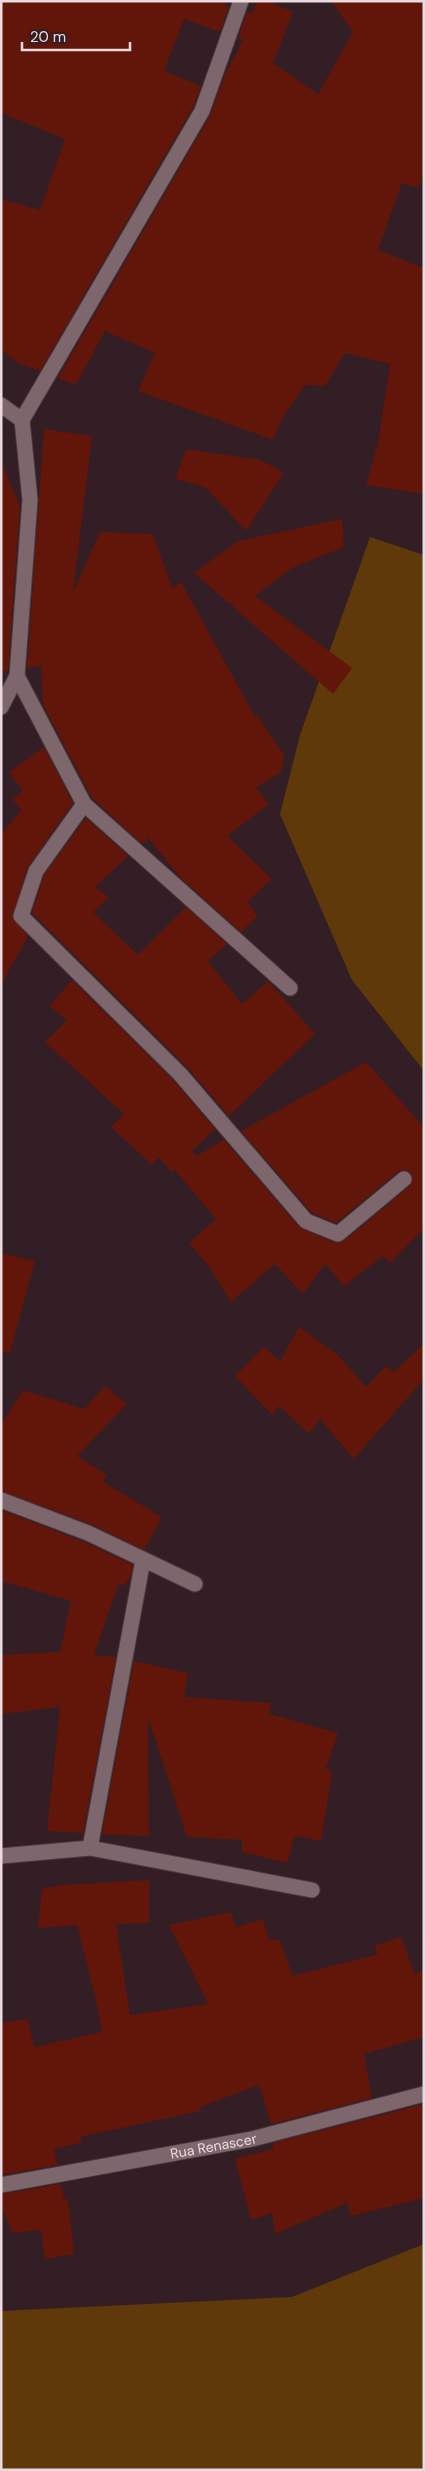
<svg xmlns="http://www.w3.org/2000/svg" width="425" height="2471" font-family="'DM Sans',sans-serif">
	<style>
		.green { fill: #5f3909 }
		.building { fill: #611609 }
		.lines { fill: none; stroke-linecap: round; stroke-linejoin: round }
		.service-casing { stroke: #4b3b40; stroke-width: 17 }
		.minor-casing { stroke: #4b3b40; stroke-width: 17 }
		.service { stroke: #7e666d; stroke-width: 15 }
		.minor { stroke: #7e666d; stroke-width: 15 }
		.labels { text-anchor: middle; stroke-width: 5; stroke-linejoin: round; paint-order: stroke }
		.street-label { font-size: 14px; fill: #e9dbdf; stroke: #321e24 }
	</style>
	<rect width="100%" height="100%" fill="#321e24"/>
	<path class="green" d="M370,537L424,555V1071L352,980L280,814L300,735Z
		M424,2244V2470H1V2311L292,2297Z"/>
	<path class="building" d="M1,1H216L229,6L220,32L184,19L164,71L201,86L193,107L40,371L18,363L1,349V199L40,210L65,139L1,113Z
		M257,1H267L293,12L273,63L318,94L353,32L331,1H424V171L419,188L402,183L378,250L424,268V494L366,485L378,443L390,364L345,353L325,386L305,385L283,417L273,440L138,391L155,353L105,331L76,385L58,378L210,116L225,75L243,40L238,38L247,12L252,14Z
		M44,429L92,436L73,592L100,532L153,534L172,588L181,582L255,717L257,715L284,755L281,772L256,788L269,804L227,836L272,879L247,902L258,916L241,932L181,878L148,838L142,844L92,798L43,705L41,666L27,668Z
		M186,449L261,460L284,473L246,531L205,487L175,479Z
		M1,463L20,505L8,671H1Z
		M342,519L344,547L292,568L255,596L352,668L333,694L232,606L234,603L230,604L194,573L238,541Z
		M44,747L73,803L27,868L12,918L28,936L1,985V835L21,810L12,799L23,791L9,772Z
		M86,818L128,856L95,887L109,897L93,912L138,955L186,907L227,944L208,961L242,1004L268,981L315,1034L229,1116L187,1067L32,913L44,875Z
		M72,980L173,1080L215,1129L192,1151L196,1156L224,1140L299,1227L335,1243L344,1241L410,1186L413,1178L411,1173L403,1170L398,1172L336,1223L312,1213L241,1131L366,1062L424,1127V1228L390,1263L383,1256L344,1286L325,1264L303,1294L275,1264L231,1302L208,1265L189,1243L216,1219L174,1169L172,1172L158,1157L152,1165L111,1127L124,1114L45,1042L67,1020L49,1006Z
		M1,1253L35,1261L10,1353L1,1351Z
		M299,1327L338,1355L366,1387L386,1366L394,1372L424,1343V1379L354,1459L320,1419L309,1434L279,1406L272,1415L235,1376L264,1347L280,1361Z
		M105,1386L127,1404L77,1456L107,1475L103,1482L162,1517L144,1550L91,1524L1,1491V1425L23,1390L84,1409Z
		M1,1510L84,1542L133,1565L131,1575L125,1586L119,1583L94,1655L116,1657L83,1833L47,1831L60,1707L1,1714V1655L60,1652L71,1601L1,1581Z
		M134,1661L188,1673L184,1697L271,1703L269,1714L338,1733L326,1768L331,1770V1778L321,1841L295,1836L287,1863L242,1852V1840L187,1837L148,1717L149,1836L102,1834Z
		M149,1880V1923L116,1924L130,2015L208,2004L169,1925L231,1912L236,1927L263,1919L269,1940L279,1939L293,1976L378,1954L374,1946L401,1937L415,1974L424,1970V2037L364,2054L372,2098L271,2124L259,2085L200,2107V2111L80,2137L82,2142L54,2149L58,2165L1,2175V2023L28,2019L34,2047L102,2032L97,2005L77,1925L38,1928L42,1889L62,1885Z
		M424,2104V2198L351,2216L347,2203L275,2234L272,2213L251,2220L235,2159L273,2149L272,2146L276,2142Z
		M61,2184L64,2199H68L74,2254L45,2259L41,2230L13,2233L1,2207V2194Z"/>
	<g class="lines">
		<g class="service-casing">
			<path id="service" d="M17,676L84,804L290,988
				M84,804L36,871L21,916L180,1074L306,1221L338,1234L404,1179
				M1,1500L88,1533L195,1584
				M90,1848L143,1560
				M1,1856L90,1848L312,1890"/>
		</g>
		<g class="minor-casing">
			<g id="minor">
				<path d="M1,405L22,420L30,500L17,676L1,707"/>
				<path d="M22,420L202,111L241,1"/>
				<path id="s1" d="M1,2185L252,2139L424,2094"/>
			</g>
		</g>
		<use href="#service" class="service"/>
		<use href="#minor" class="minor"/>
	</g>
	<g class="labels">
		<g class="street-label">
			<text dy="5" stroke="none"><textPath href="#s1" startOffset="216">Rua Renascer</textPath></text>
		</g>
	</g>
	<rect width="425" height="2471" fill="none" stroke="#e9dbdf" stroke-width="5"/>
	<path d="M22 42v8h108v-8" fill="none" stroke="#e9dbdf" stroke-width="2.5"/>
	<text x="30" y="42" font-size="15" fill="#e9dbdf" stroke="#321e24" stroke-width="4" paint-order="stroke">20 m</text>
</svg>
